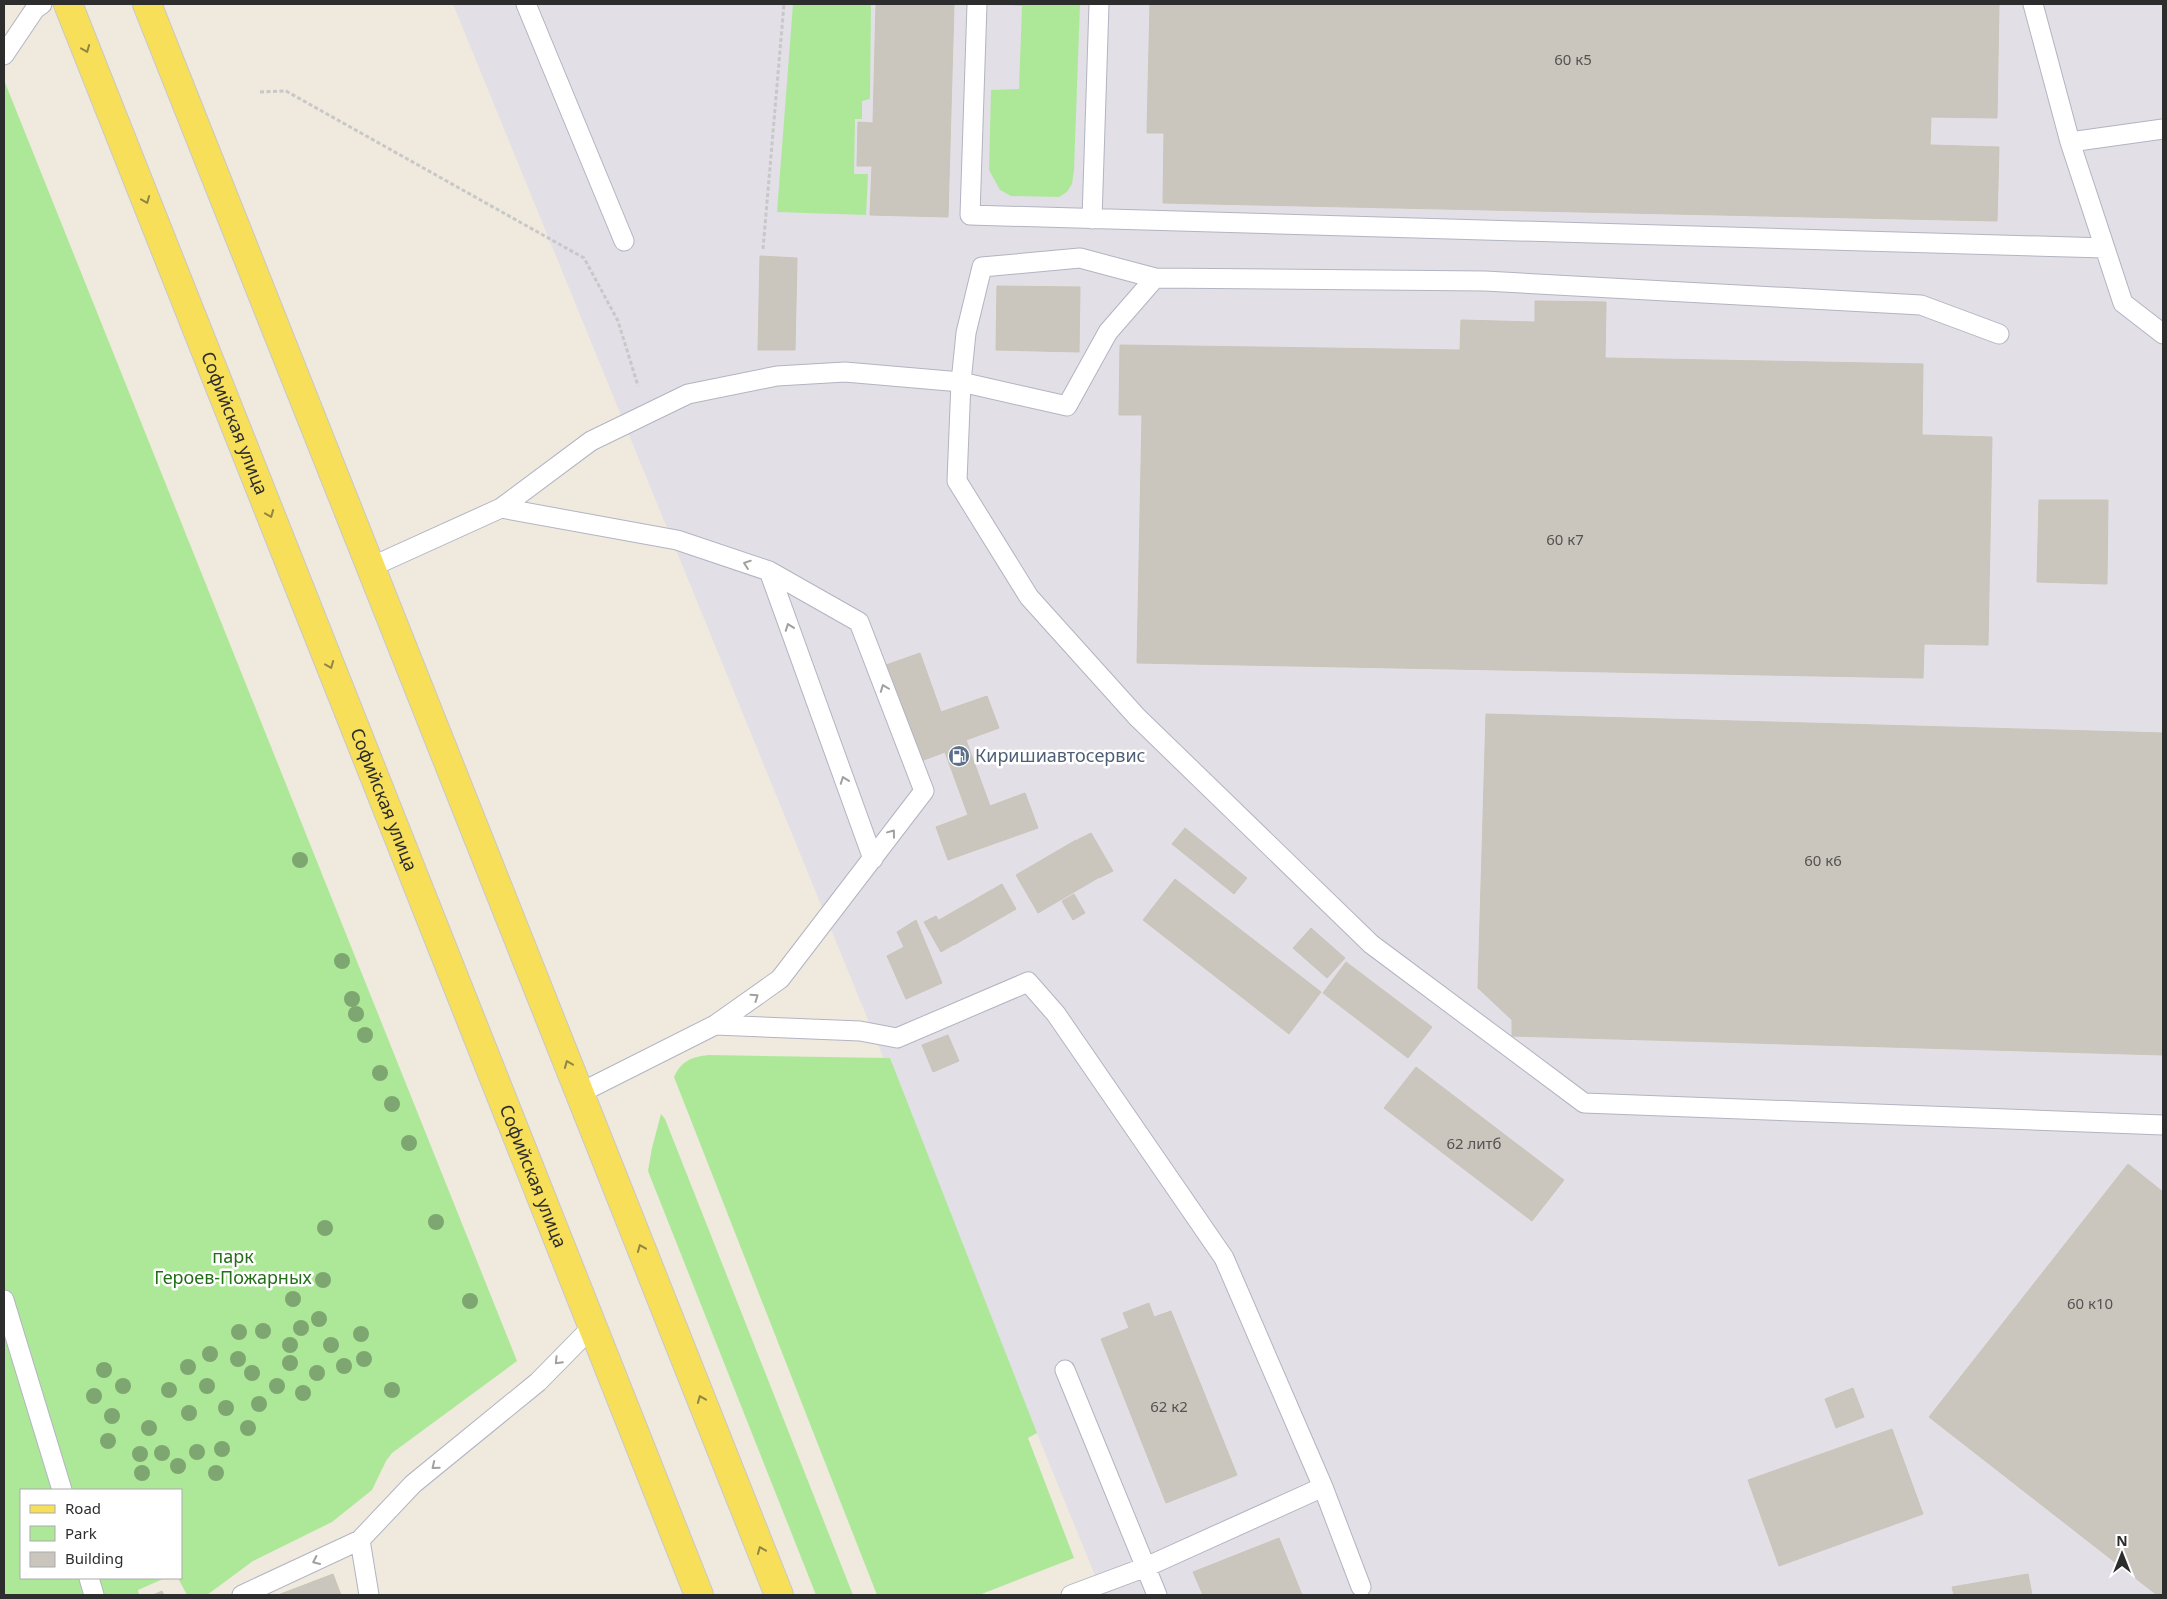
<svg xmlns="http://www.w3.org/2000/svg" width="2167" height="1599" font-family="'Noto Sans',sans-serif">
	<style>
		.industrial { fill: #e2dfe7 }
		.green { fill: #ade899 }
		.building { fill: #cac6be; stroke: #cac5b8 }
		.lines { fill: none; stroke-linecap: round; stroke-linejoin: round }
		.lane-casing { stroke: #b2b4c1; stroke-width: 21 }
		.primary-casing { stroke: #c8c8c8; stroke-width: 30 }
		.path { stroke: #c8c8c8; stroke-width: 3; stroke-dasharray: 4 2.5; stroke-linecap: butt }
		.lane { stroke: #fff; stroke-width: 19 }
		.primary { stroke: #f8df5a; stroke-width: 28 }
		.tree { fill: #7ea671 }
		.oneway { stroke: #928644 }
		.oneway2 { stroke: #a0a0a0 }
		.labels { text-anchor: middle; stroke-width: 5; stroke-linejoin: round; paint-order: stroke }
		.number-label { font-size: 15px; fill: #545351 }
		.street-label { font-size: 18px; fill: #2d2d2d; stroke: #fff }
		.service-label { font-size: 18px; fill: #4e5e75; stroke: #fff; text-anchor: start }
		.park-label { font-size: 18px; fill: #226f17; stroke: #fff }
	</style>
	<rect width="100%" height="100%" fill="#efe9de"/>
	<path class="industrial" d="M453,4H2163V1595H1103Z"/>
	<path class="green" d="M793,4H871L870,99L862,101V119H855L854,174H868L866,215L777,212Z
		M993,4H1080L1074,170L1072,184L1067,192L1059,197L1011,196L1000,190L989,170L991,90L1019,89L1022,6Z
		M4,80L517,1361L392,1453L386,1461L372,1490L332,1522L253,1561L207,1595H187L178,1578H181V1490H21V1578H165L138,1590L139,1595H4Z
		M709,1055L890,1058L1037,1433L1028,1438L1074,1558L979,1595H877L674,1077C682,1060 692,1057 709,1055Z
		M661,1114L665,1119L853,1595H816L648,1171L652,1148Z"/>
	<path class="building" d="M876,4H954L948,217L870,215L872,166H857L858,122L873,123Z
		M1150,4H1999L1997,118L1931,117L1930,145L1999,147L1997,221L1163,203L1164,133H1147Z
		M760,256L797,258L795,350H758Z
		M997,286L1080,287L1079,352L996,350Z
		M1535,301L1606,302L1605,358L1923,364L1922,435L1992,437L1988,645L1924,644L1923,678L1137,663L1142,415H1119L1120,345L1460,350L1461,320L1535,322Z
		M2039,500H2108L2107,584L2037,582Z
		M920,653L941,712L987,696L999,728L966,740L990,806L1025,793L1038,828L948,860L936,827L968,815L945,752L921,761L886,665Z
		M1486,714L2163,733V1055L1512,1036V1020L1478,988Z
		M1185,828L1247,878L1234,894L1172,844Z
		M1091,833L1113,871L1099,878L1077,840Z
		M1076,840L1098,878L1038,913L1016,875Z
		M1175,879L1321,992L1289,1034L1143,920Z
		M1002,884L1016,909L954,945L939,920Z
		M1074,894L1085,913L1073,920L1062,901Z
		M936,916L953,945L941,952L924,922Z
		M916,920L942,983L906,999L887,956L904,947L897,932Z
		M1311,928L1345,958L1327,978L1293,948Z
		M1346,962L1432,1027L1408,1058L1323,993Z
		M948,1035L959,1061L933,1072L922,1045Z
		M1416,1067L1564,1180L1532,1221L1384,1108Z
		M2128,1164L2163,1192V1595H2157L1929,1417Z
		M1149,1303L1154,1317L1171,1311L1237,1475L1166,1503L1101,1339L1129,1328L1123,1313Z
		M1853,1388L1864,1417L1836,1428L1825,1399Z
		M1892,1429L1923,1514L1779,1566L1748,1480Z
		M1279,1538L1302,1595H1203L1193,1572Z
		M333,1574L341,1595H278Z
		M2028,1574L2032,1595H1954L1952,1587Z
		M162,1591L164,1595H153Z"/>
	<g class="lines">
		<g class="lane-casing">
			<path id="lane" d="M526,4L624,241
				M977,4L970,215L2105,248
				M2033,4L2070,142L2123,303L2163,334
				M4,55L35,9L42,4
				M2070,142L2163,129
				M1092,219L1099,4
				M1999,334L1921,305L1485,281L1155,278L1080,258L982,267L966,333L961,382L957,481L1029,597L1137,717L1371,944L1584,1103L2163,1125
				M501,508L677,540L769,571L859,622L924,791L780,979L715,1025L580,1093
				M371,567L501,508L591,441L688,394L777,376L845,372L961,382L1067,406L1108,332L1155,278
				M769,571L873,859
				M715,1025L860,1031L897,1038L1028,982L1056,1014L1224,1258L1323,1487L1361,1587
				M4,1300L62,1490
				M1065,1370L1157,1595
				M89,1578L94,1595
				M242,1595L360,1540
				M369,1595L360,1540L413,1484L538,1382L593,1326
				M1071,1595L1146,1567L1323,1487"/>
		</g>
		<g class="primary-casing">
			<g id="primary">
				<path id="s1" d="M68,4L699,1595"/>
				<path d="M147,4L779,1595"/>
			</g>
		</g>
		<path class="path" d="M260,92L286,91L584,258L618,321L638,386
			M763,249L784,4"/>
		<use href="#lane" class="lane"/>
		<use href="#primary" class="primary"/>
	</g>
	<g class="tree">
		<circle cx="300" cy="860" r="8"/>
		<circle cx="342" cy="961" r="8"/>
		<circle cx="352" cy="999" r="8"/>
		<circle cx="356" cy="1014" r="8"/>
		<circle cx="365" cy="1035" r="8"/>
		<circle cx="380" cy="1073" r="8"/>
		<circle cx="392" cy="1104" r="8"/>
		<circle cx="409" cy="1143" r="8"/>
		<circle cx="436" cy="1222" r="8"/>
		<circle cx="325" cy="1228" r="8"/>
		<circle cx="323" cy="1280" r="8"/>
		<circle cx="293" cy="1299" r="8"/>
		<circle cx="470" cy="1301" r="8"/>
		<circle cx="319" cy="1319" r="8"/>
		<circle cx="301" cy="1328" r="8"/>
		<circle cx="263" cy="1331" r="8"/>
		<circle cx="239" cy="1332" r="8"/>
		<circle cx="361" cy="1334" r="8"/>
		<circle cx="290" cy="1345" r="8"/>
		<circle cx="331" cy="1345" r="8"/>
		<circle cx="210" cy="1354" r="8"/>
		<circle cx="238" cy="1359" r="8"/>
		<circle cx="364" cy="1359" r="8"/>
		<circle cx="290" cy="1363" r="8"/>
		<circle cx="344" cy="1366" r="8"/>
		<circle cx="188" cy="1367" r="8"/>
		<circle cx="104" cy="1370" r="8"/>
		<circle cx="252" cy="1373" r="8"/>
		<circle cx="317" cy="1373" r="8"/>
		<circle cx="123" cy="1386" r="8"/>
		<circle cx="207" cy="1386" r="8"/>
		<circle cx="277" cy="1386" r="8"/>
		<circle cx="169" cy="1390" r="8"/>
		<circle cx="392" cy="1390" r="8"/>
		<circle cx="303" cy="1393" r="8"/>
		<circle cx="94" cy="1396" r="8"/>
		<circle cx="259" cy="1404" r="8"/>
		<circle cx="226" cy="1408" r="8"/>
		<circle cx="189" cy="1413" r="8"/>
		<circle cx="112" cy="1416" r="8"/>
		<circle cx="149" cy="1428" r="8"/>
		<circle cx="248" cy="1428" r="8"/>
		<circle cx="108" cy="1441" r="8"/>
		<circle cx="222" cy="1449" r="8"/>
		<circle cx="197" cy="1452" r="8"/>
		<circle cx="162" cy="1453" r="8"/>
		<circle cx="140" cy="1454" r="8"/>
		<circle cx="178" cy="1466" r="8"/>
		<circle cx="142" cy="1473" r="8"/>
		<circle cx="216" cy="1473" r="8"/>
	</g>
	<defs><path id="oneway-chevron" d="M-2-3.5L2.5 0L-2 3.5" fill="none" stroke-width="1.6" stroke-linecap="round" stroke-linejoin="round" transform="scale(1.25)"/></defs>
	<g class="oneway">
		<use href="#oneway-chevron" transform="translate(86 49) rotate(68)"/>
		<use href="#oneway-chevron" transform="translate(146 200) rotate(68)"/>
		<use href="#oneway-chevron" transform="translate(270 514) rotate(68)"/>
		<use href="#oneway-chevron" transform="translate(330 665) rotate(68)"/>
		<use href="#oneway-chevron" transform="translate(568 1064) rotate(-112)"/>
		<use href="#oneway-chevron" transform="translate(641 1248) rotate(-112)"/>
		<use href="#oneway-chevron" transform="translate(701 1399) rotate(-112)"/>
		<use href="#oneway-chevron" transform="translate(761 1550) rotate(-112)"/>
	</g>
	<g class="oneway2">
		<use href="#oneway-chevron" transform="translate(747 564) rotate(-161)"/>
		<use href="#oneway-chevron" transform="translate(789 627) rotate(-110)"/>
		<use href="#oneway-chevron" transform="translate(884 688) rotate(-111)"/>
		<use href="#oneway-chevron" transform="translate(844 780) rotate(-110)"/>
		<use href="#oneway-chevron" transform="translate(892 833) rotate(-53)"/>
		<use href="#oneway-chevron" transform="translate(755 997) rotate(-35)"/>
		<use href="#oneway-chevron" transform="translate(558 1361) rotate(134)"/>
		<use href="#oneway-chevron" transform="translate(435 1466) rotate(141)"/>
		<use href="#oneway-chevron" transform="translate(316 1561) rotate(155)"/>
	</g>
	<defs>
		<g id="fuel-disc" transform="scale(1.125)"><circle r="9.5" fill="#5c6f8a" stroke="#fff"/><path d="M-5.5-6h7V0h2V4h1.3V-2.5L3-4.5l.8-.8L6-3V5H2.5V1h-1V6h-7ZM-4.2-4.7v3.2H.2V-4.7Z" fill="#fff"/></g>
	</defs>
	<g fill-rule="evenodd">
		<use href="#fuel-disc" x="959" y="756"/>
	</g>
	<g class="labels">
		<g class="number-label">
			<text x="1573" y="65">60 к5</text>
			<text x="1565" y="545">60 к7</text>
			<text x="1823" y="866">60 к6</text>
			<text x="1474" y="1149">62 литб</text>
			<text x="2090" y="1309">60 к10</text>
			<text x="1169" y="1412">62 к2</text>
		</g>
		<g class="street-label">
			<text dy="6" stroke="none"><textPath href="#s1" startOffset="451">Софийская улица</textPath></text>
			<text dy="6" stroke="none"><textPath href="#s1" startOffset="856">Софийская улица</textPath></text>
			<text dy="6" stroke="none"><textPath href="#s1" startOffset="1261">Софийская улица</textPath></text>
		</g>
		<g class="service-label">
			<text x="975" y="762">Киришиавтосервис</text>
		</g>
		<g class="park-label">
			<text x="233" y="1263">парк<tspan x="233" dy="21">Героев-Пожарных</tspan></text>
		</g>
	</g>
	<rect width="2167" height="1599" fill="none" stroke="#2d2d2d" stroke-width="10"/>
	<rect x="20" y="1489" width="162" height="90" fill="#ffffff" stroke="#ababab"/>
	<rect x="30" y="1505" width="25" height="8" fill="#f8df5a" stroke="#ababab"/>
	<text x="65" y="1514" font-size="15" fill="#2d2d2d">Road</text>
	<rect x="30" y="1526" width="25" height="15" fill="#ade899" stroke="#ababab"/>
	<text x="65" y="1539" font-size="15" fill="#2d2d2d">Park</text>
	<rect x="30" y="1552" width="25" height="15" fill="#cac6be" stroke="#ababab"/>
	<text x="65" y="1564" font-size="15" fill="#2d2d2d">Building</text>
	<g transform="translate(2122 1554)" stroke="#ffffff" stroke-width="4" paint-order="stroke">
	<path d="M0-4L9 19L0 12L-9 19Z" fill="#2d2d2d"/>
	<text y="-8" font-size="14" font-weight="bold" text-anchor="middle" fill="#2d2d2d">N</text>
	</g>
</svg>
